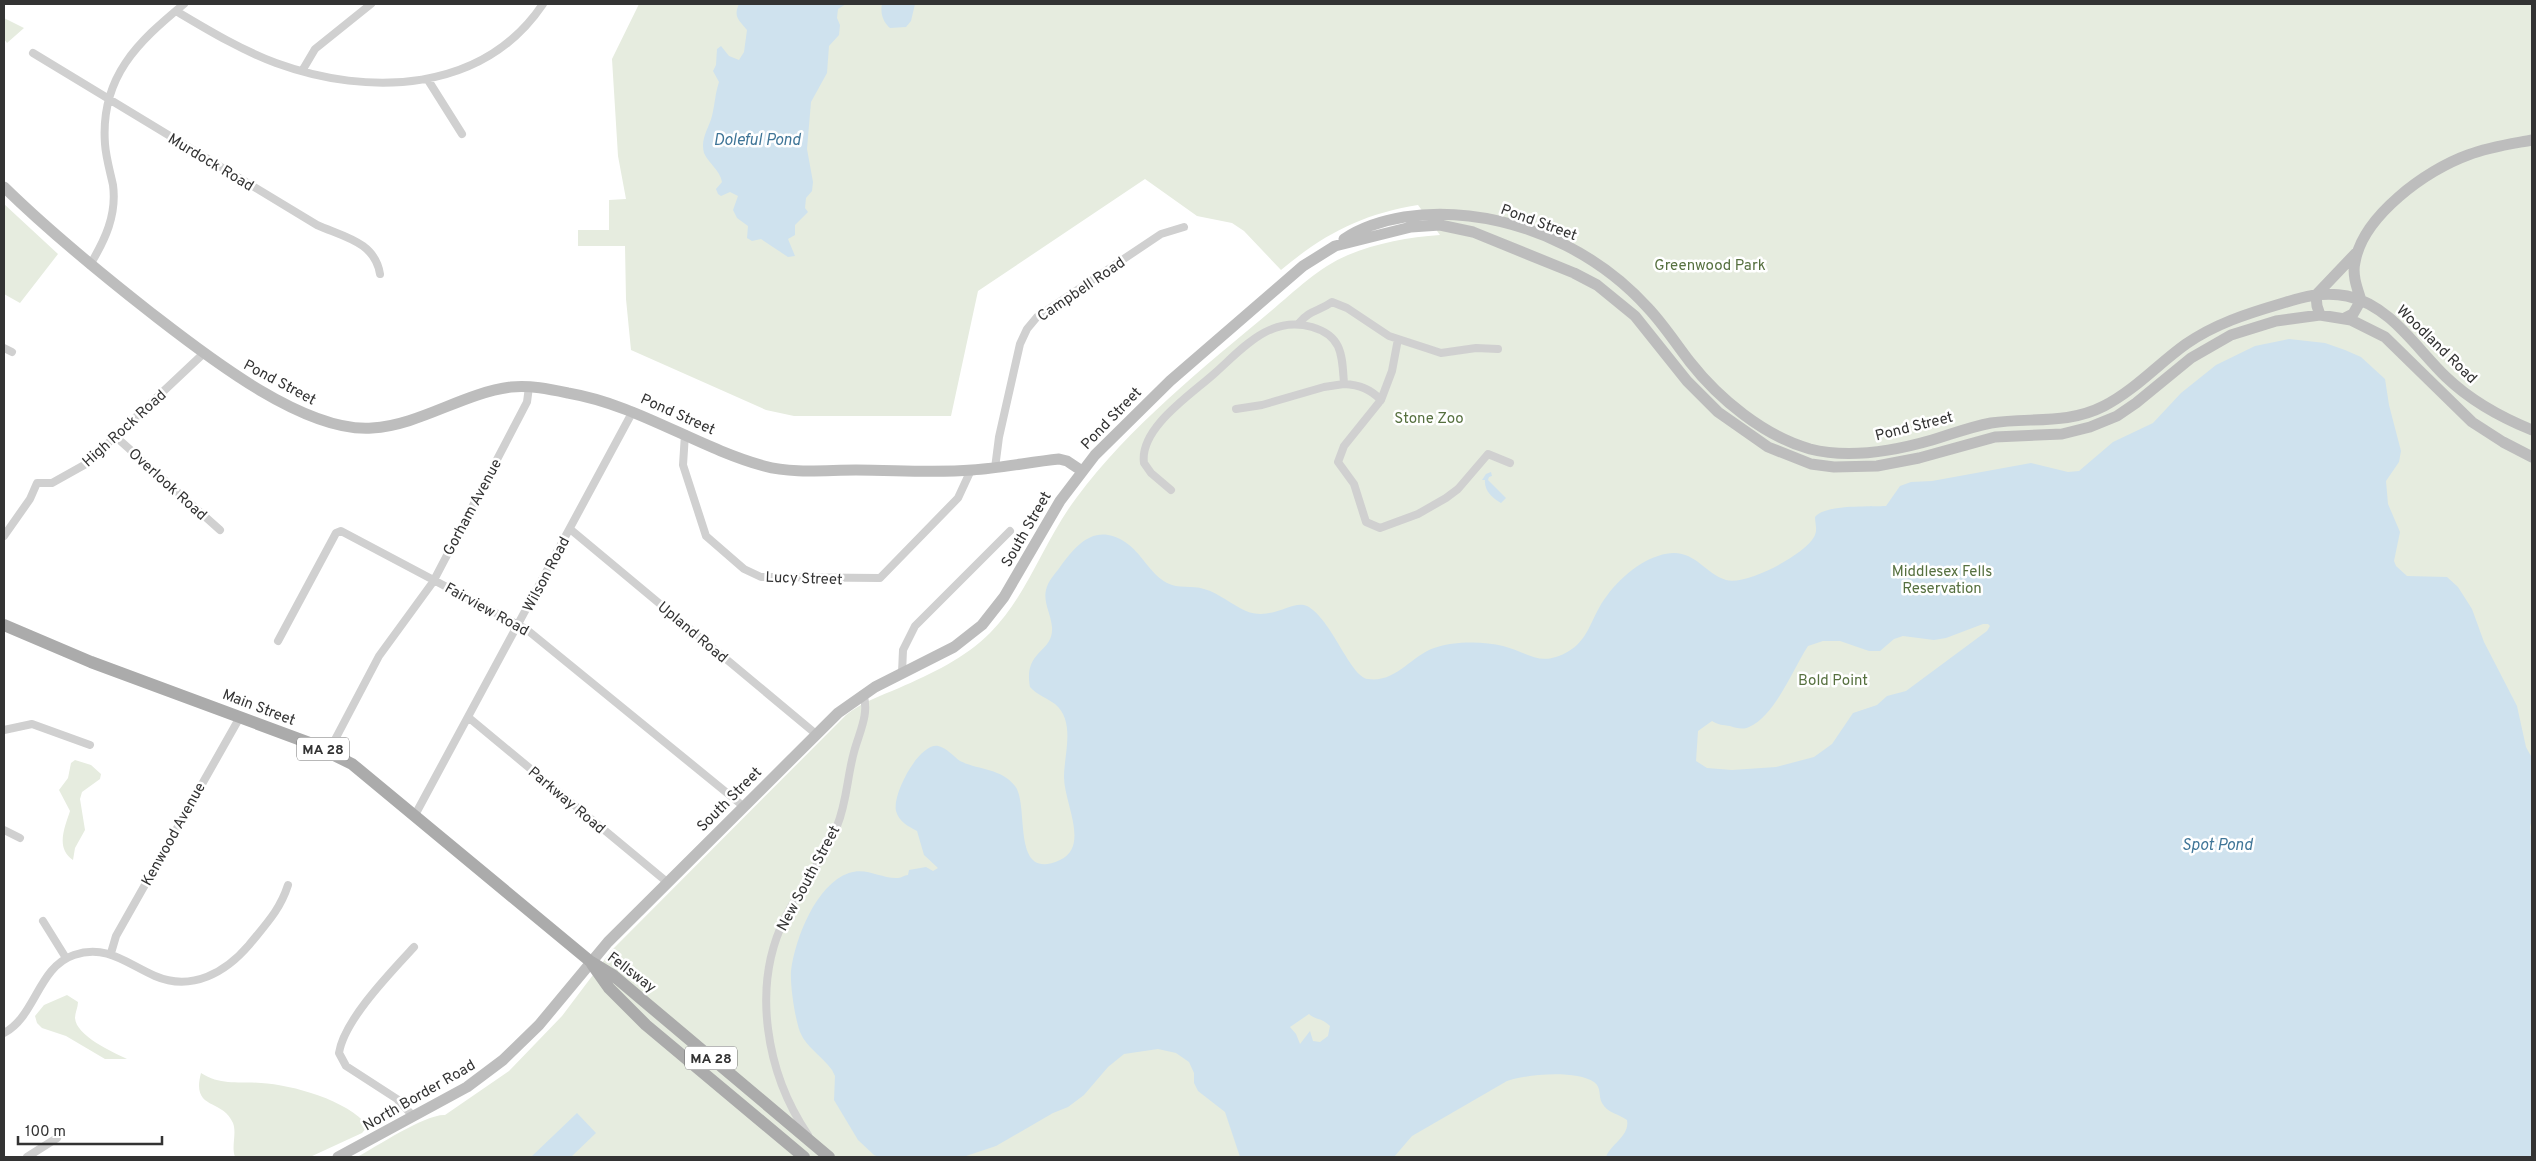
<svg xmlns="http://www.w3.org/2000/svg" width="2536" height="1161" font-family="Overpass,sans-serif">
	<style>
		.green { fill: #e6ecdf }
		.water { fill: #cfe2ee; fill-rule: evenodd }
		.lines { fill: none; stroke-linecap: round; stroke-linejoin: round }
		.street { stroke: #d0d0d0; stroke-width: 8 }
		.secondary { stroke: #bdbdbd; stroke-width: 11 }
		.primary { stroke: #ababab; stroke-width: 12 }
		.labels { text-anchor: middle; stroke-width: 5; stroke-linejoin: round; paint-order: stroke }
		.shield { fill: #fff; stroke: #707070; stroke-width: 1 }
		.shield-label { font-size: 14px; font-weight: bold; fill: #333 }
		.street-label { font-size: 15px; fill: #333; stroke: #fff }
		.park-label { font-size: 15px; fill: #56703f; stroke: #fff }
		.water-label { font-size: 16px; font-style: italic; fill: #3f7597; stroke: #fff }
	</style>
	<rect width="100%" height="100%" fill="#fff"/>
	<path class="green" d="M639,4H2532V1157H357C376,1147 425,1114 445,1115L509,1071L562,1016L611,951L846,715C862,702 880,696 899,688C931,674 965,658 990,633C1028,595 1044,540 1077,497C1128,428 1205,366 1271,311C1295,291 1319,267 1348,255C1377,243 1409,237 1440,235L1418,205C1362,214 1324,234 1281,270L1244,231L1232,223L1197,216L1145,179L978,291L951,416H794L766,410L631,350L626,299L625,246H578V230H609V200L626,199L618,156L612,59Z
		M4,18L24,28L7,43L4,39Z
		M4,204L58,254L20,303L4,294Z
		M75,760L91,765L101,774L100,779L82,792L80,799L85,830L75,848L73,860C55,848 65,827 70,811L59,790L68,778L71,763Z
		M67,995L78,1002C78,1007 75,1013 75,1018C76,1036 113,1052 127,1059H105L66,1036L42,1028L37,1023L35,1016L44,1005Z
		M201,1073C221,1086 239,1081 261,1083C293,1085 347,1100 368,1126L362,1133L310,1157H235C231,1146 237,1134 233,1123C222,1098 191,1111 201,1073Z"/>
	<path class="water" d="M739,4H846L838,9L837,18L840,25L839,35L829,46L827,73L811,102L807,149L813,182L812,191L806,198L805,208L808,212L795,225V235L788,239L795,256L788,257L761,239L752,241L747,238L748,226L737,218L733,210L738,196L730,192L721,196L718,194L716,189L722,182C720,170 709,164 704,153C700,139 709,128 712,116C715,104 715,94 719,82L713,71L716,65L717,49L721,46L729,56L739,60L744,52L747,30C739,20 733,17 739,4Z
		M882,4H915L911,21L906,27L890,28C883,22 880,13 882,4Z
		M2289,339L2325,343L2345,350L2361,357L2385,379L2389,405L2401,451L2399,462L2386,481L2388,504L2400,532L2394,561L2396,566L2407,576L2447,577L2458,587L2472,609L2484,642L2517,706L2526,747L2532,758V819L2530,827L2532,847V1157H1606C1611,1144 1630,1136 1627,1120C1619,1114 1607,1113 1602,1103C1598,1096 1602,1088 1594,1082C1576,1070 1527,1074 1507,1081L1412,1136L1394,1157H1240L1225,1112L1198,1091L1194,1083V1073L1189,1062L1176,1053L1158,1049L1124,1054L1108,1067L1084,1095L1068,1107L1053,1113L996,1146L963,1157H879L874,1155L858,1140L834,1100L835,1076L832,1070C823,1057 806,1047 800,1032C795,1018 790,986 791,971C795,939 816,884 849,873C867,867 881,879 898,878C902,878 904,875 908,875L909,870L926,867L933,871L938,868L924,855L917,831C908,826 899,822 896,811C892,794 919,743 938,746C947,748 953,756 960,761C978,770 1001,768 1015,786C1030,805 1010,883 1060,860C1090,846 1064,803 1064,777C1064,754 1076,722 1055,704C1047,698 1037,695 1030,687C1023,650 1054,653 1052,627C1051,614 1043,602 1046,590C1048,581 1055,574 1060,567C1077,544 1095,523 1125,542C1142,553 1149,573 1167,583C1178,589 1192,585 1204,589C1219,593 1232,605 1246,611C1272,622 1292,599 1307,606C1332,619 1350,677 1368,679C1396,683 1411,656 1434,648C1454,641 1483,641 1503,646C1530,653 1540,668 1569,651C1586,641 1590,624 1599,608C1611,586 1635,563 1658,556C1693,544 1701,572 1726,580C1746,586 1804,555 1814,537C1818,530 1815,524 1815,517C1825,504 1870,507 1886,506L1900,486L1911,482L1932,481L2031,463L2068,472L2079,471L2113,442L2153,423L2181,393L2216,365L2255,346ZM1983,624H1988L1990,626L1987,631L1906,691L1887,696L1877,705L1853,713L1832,744L1814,757L1776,767L1732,770L1707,768L1696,761L1698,731L1712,721C1718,725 1723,725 1730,726C1736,728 1743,730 1749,727C1775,716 1793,669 1808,646L1823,641H1840L1869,651H1880L1894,639L1903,636L1934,640L1946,638ZM1309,1014C1317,1021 1321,1017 1330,1026L1328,1036L1320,1042L1313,1041L1310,1031L1300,1044L1296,1034L1290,1027Z
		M1491,472L1492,476L1489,477L1488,480L1506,498L1501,503C1493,498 1484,491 1485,480H1482L1486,474Z
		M577,1113L596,1133L571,1157H531Z"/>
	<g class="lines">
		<path class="street" d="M176,11C208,30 241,50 276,63C369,97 483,93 543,4
			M33,53L317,225C344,237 375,242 380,274
			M302,71L315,49L371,4
			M428,80L462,134
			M90,265C105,240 117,215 113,185C110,171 106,158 105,144C100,77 138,42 184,4
			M1298,324C1311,309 1318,312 1332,302L1347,308L1389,336L1432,350L1441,353L1476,348L1498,349
			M4,348L12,352
			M1381,400L1392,371L1398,339
			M1236,409L1262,405L1324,387L1344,384
			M685,434L683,465L706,536L744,569L761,577L880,578L958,498L971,470
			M116,437L220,530
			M995,468L999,437L1020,344L1027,329L1037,317L1161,234L1184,227
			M1171,490L1151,473L1144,463C1139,428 1192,394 1215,373C1243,348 1270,315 1312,327C1343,336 1342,356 1344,384C1360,385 1370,389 1381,400L1344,446L1338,462L1354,484L1366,522L1380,528L1418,514L1446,498L1458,489L1488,454L1510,463
			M570,529L816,734
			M4,536L30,499L37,483H52L86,464L203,354
			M278,641L336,533L341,531L526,629L743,806
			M902,673L903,650L915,626L1010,531
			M468,717L667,882
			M4,730L32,724L90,745
			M329,751L379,656L433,582L527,402L529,387
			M415,815L633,411
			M4,830L20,838
			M43,921L66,958
			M111,953L116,936L240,717
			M4,1033C36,1016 38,967 74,955C107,944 127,964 155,976C192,992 226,972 249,945C266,924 280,910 288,885
			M413,1116L397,1099L346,1066L339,1053C344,1020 391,972 414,947
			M808,1135C766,1073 751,986 785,918C801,887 823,859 837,826C847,802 847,777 854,752C859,733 870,713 863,694
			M27,1157L57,1138"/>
		<path class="secondary" d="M4,187C50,232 99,272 150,312C203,353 303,433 372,428C420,425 463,393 511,387C530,385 549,389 568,393C638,405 696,447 764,466C793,474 826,470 856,470C895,470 934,473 972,470C1001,468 1030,462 1059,459L1067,461L1082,471
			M1344,239C1379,216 1428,211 1469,216C1537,224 1602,257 1648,308C1664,325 1676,344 1690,362C1719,399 1764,436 1810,449C1849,459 1894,451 1932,440C1952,434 1970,427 1991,423C2030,417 2067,425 2104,406C2135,390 2158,364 2186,344C2215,324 2246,314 2280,304C2302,297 2323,291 2347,296C2390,305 2416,348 2446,377C2471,401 2500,417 2532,430
			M2320,315L2317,306L2316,295L2356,253
			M2345,318L2353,314L2361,300C2357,288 2352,275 2355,262C2363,216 2426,170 2468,155C2489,147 2511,144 2532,140
			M338,1157L467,1087L503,1060L539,1025L608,942L838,713L875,687L954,647L982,625L1004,597L1060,501L1095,455L1170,381L1303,266L1335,246L1411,227L1440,225L1473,232L1574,273L1597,285L1635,316L1687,381L1718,412L1768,447L1811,464L1834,467L1877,466L1919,458L1995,437L2062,434L2090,427L2117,416L2136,403L2191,358L2231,335L2276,321L2320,315L2351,320L2385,337L2472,422L2503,442L2532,457"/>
		<path class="primary" d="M4,625L91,662L312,744L352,764L591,962L614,976L829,1157
			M592,964L609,988L646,1025L804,1157"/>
	</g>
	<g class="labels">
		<g class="shield">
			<rect x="297" y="737.5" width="52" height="23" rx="4"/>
			<rect x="685" y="1046.5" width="52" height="23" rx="4"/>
		</g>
		<g class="shield-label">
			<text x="323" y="754">MA 28</text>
			<text x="711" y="1063">MA 28</text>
		</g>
		<g class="street-label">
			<text transform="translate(211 162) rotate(31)" y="5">Murdock Road</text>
			<text transform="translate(1539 222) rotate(20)" y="5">Pond Street</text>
			<text transform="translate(1081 289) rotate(-34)" y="5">Campbell Road</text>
			<text transform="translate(2437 344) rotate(44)" y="5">Woodland Road</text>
			<text transform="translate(280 382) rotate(28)" y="5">Pond Street</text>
			<text transform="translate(678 414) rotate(24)" y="5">Pond Street</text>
			<text transform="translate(1111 418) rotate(-46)" y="5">Pond Street</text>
			<text transform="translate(1914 426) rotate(-14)" y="5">Pond Street</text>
			<text transform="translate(124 428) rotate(-42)" y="5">High Rock Road</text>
			<text transform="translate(168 484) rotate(42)" y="5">Overlook Road</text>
			<text transform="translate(472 507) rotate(-62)" y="5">Gorham Avenue</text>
			<text transform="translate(1026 529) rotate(-60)" y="5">South Street</text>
			<text transform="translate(546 574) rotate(-62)" y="5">Wilson Road</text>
			<text transform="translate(804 578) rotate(2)" y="5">Lucy Street</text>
			<text transform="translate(487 609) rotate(29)" y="5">Fairview Road</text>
			<text transform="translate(693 632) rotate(40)" y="5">Upland Road</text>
			<text transform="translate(259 707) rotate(21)" y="5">Main Street</text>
			<text transform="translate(729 799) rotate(-45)" y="5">South Street</text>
			<text transform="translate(567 800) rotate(40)" y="5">Parkway Road</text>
			<text transform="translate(173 834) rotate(-61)" y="5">Kenwood Avenue</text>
			<text transform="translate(808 878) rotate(-62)" y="5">New South Street</text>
			<text transform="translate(632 972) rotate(37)" y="5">Fellsway</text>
			<text transform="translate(419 1095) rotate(-30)" y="5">North Border Road</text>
		</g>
		<g class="park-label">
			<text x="1710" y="270">Greenwood Park</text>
			<text x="1429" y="423">Stone Zoo</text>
			<text x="1942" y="576">Middlesex Fells<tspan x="1942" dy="17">Reservation</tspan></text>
			<text x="1833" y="685">Bold Point</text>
		</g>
		<g class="water-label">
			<text x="757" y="145">Doleful Pond</text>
			<text x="2217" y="850">Spot Pond</text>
		</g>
	</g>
	<rect width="2536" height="1161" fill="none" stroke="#333333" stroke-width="10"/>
	<path d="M18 1136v8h144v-8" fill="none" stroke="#333333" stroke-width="2.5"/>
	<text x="25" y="1136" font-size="15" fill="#333333" stroke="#ffffff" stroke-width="4" paint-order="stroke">100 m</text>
</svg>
